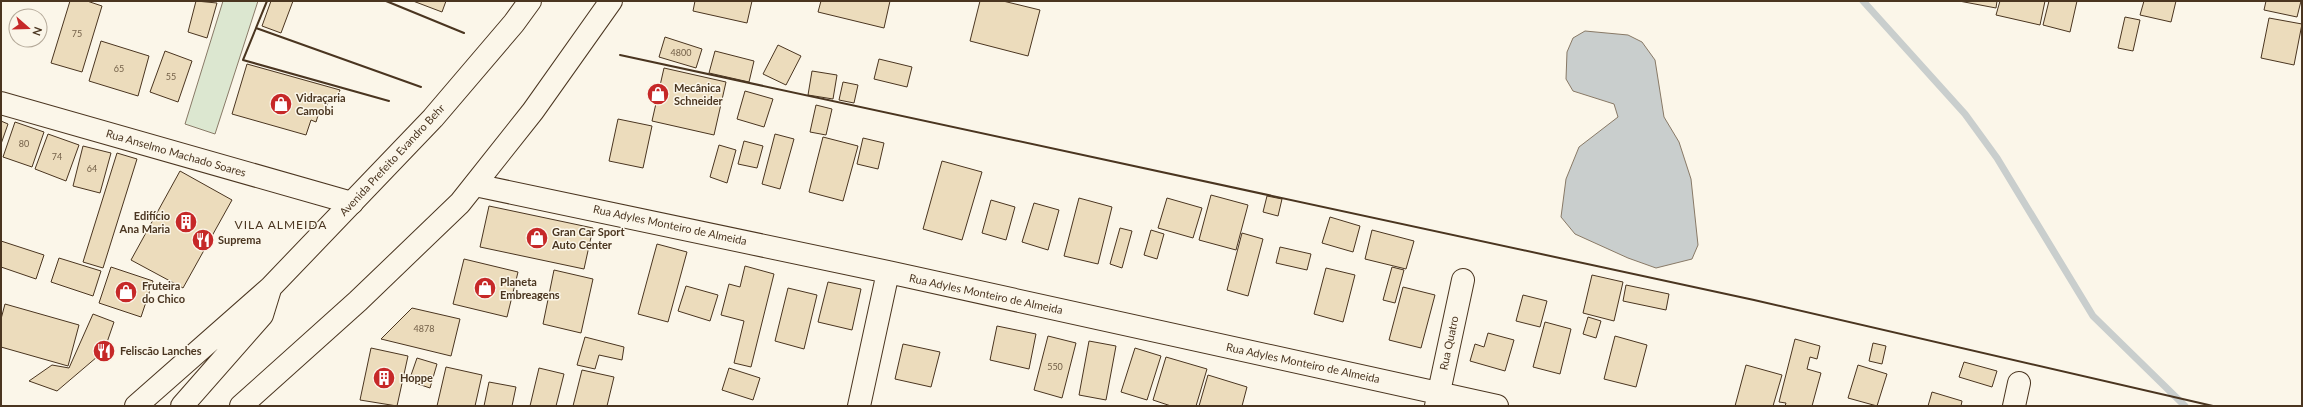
<svg xmlns="http://www.w3.org/2000/svg" width="2303" height="407" font-family="Lato,sans-serif">
	<style>
		.green { fill: #dce7d0; stroke: #887966 }
		.water { fill: #c9cecd; stroke: #887966 }
		.lines { fill: none; stroke-linecap: round; stroke-linejoin: round }
		.stream { stroke: #c9cecd; stroke-width: 7 }
		.building { fill: #ecdcbc; stroke: #4a3520 }
		.street-casing { stroke: #4a3520; stroke-width: 24 }
		.highway-casing { stroke: #4a3520; stroke-width: 24 }
		.street { stroke: #fbf6e9; stroke-width: 22 }
		.highway { stroke: #fbf6e9; stroke-width: 22 }
		.wall { stroke: #4a3520; stroke-width: 2 }
		.labels { text-anchor: middle; stroke-width: 3; stroke-linejoin: round; paint-order: stroke }
		.number-label { font-size: 9px; fill: #725f47 }
		.poi-label { font-size: 11px; font-weight: bold; fill: #4a3520; stroke: #fbf6e9; text-anchor: start }
		.street-label { font-size: 11px; fill: #4a3520; stroke: #fbf6e9 }
		.neighbourhood-label { font-size: 12px; letter-spacing: 1px; fill: #4a3520; stroke: #fbf6e9 }
	</style>
	<rect width="100%" height="100%" fill="#fbf6e9"/>
	<path class="green" d="M223,1H258L215,134L185,124Z"/>
	<path class="water" d="M1585,31L1628,35L1642,42L1655,60L1664,117L1679,142L1691,179L1698,245L1692,259L1656,268L1628,258L1575,234L1561,217L1566,179L1579,147L1618,117L1614,104L1573,91L1566,79L1567,52L1573,38Z"/>
	<g class="lines">
		<path class="stream" d="M1863,1L1965,114L1997,158L2093,316L2185,406"/>
	</g>
	<path class="building" d="M70,1H87L102,6L82,72L51,63Z
		M196,1L217,3L207,38L188,32Z
		M271,1H293L281,33L262,26Z
		M413,1H446L442,12Z
		M695,1H752L747,23L693,11Z
		M821,1H890L884,28L818,12Z
		M980,1H1003L1040,10L1028,56L970,41Z
		M1959,1H1997L1996,8Z
		M2000,1H2045L2040,25L1996,15Z
		M2049,1H2077L2070,32L2043,25Z
		M2144,1H2176L2171,22L2140,15Z
		M2266,1H2301L2297,17L2264,10Z
		M2125,17L2140,20L2133,51L2118,48Z
		M2269,18L2302,24L2294,65L2261,58Z
		M665,37L702,49L696,68L659,57Z
		M101,41L149,56L138,96L89,81Z
		M778,45L801,56L786,85L763,74Z
		M165,51L192,61L178,102L150,92Z
		M715,51L754,61L749,82L709,73Z
		M879,59L912,67L907,87L874,79Z
		M247,64L340,90L337,99L330,97L325,111L320,109L316,122L311,120L306,135L232,114Z
		M664,68L726,82L714,135L652,121Z
		M812,71L837,75L833,99L808,95Z
		M843,82L858,85L854,103L839,100Z
		M745,91L773,99L764,127L737,119Z
		M816,105L832,109L826,135L810,132Z
		M618,119L652,126L643,168L609,161Z
		M1,121L8,124L1,144Z
		M15,122L44,132L32,167L3,157Z
		M48,134L79,145L66,181L35,169Z
		M775,134L794,139L780,189L762,184Z
		M823,137L858,146L843,201L809,192Z
		M863,138L884,143L878,169L857,164Z
		M744,141L763,146L757,168L738,164Z
		M719,145L736,150L727,183L710,177Z
		M83,146L111,153L100,193L73,186Z
		M117,153L137,159L103,268L83,262Z
		M942,161L982,172L962,240L923,229Z
		M180,171L232,200L183,288L131,260Z
		M1211,195L1248,205L1236,250L1199,240Z
		M1267,196L1282,199L1278,216L1263,212Z
		M1079,198L1112,207L1098,264L1064,256Z
		M1167,198L1202,208L1193,238L1158,228Z
		M991,200L1015,207L1006,240L982,233Z
		M1034,203L1059,210L1048,250L1022,242Z
		M489,206L593,228L584,269L480,247Z
		M1330,217L1360,226L1353,252L1322,243Z
		M1120,228L1132,231L1122,268L1110,264Z
		M1151,230L1164,234L1157,259L1144,255Z
		M1372,230L1414,241L1406,269L1365,259Z
		M1242,233L1263,239L1248,296L1227,290Z
		M1,241L44,255L36,279L1,267Z
		M657,244L687,252L668,322L638,314Z
		M1280,247L1311,254L1307,270L1276,263Z
		M59,258L101,271L93,296L51,282Z
		M464,259L518,272L507,317L453,304Z
		M745,266L774,274L751,367L734,363L744,321L721,315L729,284L740,287Z
		M111,267L153,281L141,317L99,303Z
		M1392,267L1404,270L1395,303L1383,300Z
		M1326,268L1355,275L1343,322L1314,314Z
		M554,270L593,279L581,333L543,324Z
		M1592,275L1623,282L1614,321L1583,313Z
		M828,282L861,289L852,330L818,322Z
		M1626,285L1669,294L1666,310L1623,301Z
		M686,286L718,295L710,321L678,311Z
		M1403,287L1435,295L1421,348L1389,340Z
		M788,288L817,295L804,349L775,341Z
		M1523,295L1547,301L1540,327L1516,321Z
		M5,304L79,325L68,366L1,347V319Z
		M412,308L460,319L451,356L381,339Z
		M93,314L114,322L104,351L57,391L29,381L52,365L69,368Z
		M1588,317L1601,321L1596,338L1583,334Z
		M1545,322L1571,329L1560,374L1533,367Z
		M997,326L1036,334L1029,369L990,360Z
		M1488,333L1514,340L1505,371L1470,361L1475,344L1484,347Z
		M1048,336L1076,343L1062,398L1034,390Z
		M1615,336L1647,345L1636,387L1604,379Z
		M585,337L624,347L622,360L599,355L595,369L577,365Z
		M1795,339L1820,346L1817,359L1810,357L1807,369L1821,373L1812,406H1785L1786,403L1779,402Z
		M1089,341L1116,346L1106,400L1079,395Z
		M1873,343L1886,346L1882,364L1869,361Z
		M903,344L940,352L931,387L895,379Z
		M371,348L408,356L397,406L360,400Z
		M1135,348L1161,356L1147,400L1121,392Z
		M1166,357L1207,369L1196,406H1171L1153,400Z
		M417,358L437,364L430,388L409,381Z
		M1964,362L1997,371L1992,387L1959,377Z
		M1746,365L1782,375L1773,406H1735Z
		M1858,365L1887,374L1877,406L1848,398Z
		M446,367L482,375L475,406H437Z
		M539,368L564,374L556,406H530Z
		M729,368L760,378L753,400L722,390Z
		M582,370L614,377L607,406H573Z
		M1208,375L1247,387L1242,406H1199Z
		M489,382L516,387L512,406H484Z
		M1932,392L1962,401L1961,406H1928Z"/>
	<g class="lines">
		<g class="street-casing">
			<path id="street" d="M1,103L352,203
				M475,185L888,272L1497,406
				M859,406L888,272
				M1436,406L1463,280
				M2014,406L2019,383"/>
		</g>
		<g class="highway-casing">
			<path id="highway" d="M136,406L270,288L433,118L514,23L530,1
				M182,406L262,315L270,289
				M241,406L358,301L460,203L533,111L611,1"/>
		</g>
		<use href="#street" class="street"/>
		<use href="#highway" class="highway"/>
		<path class="wall" d="M267,1L243,60L389,101
			M386,1L464,33
			M256,28L421,87
			M620,55L1754,300L2213,406"/>
	</g>
	<defs>
		<g id="shop-disc" transform="scale(1.15)"><circle r="9.5" fill="#c62828" stroke="#fbf6e9"/><path d="M-5-2.5h2.3a2.7 3.5 0 0 1 5.4 0H5L5.5 6h-11ZM-1.5-2.5h3a1.5 2.3 0 0 0-3 0Z" fill="#fff"/></g>
		<g id="building-disc" transform="scale(1.15)"><circle r="9.5" fill="#c62828" stroke="#fbf6e9"/><path d="M-4-6H4V6H1V3H-1V6H-4ZM-2.5-4.3h1.7v1.8h-1.7ZM.8-4.3h1.7v1.8H.8ZM-2.5-1h1.7V.8h-1.7ZM.8-1h1.7V.8H.8Z" fill="#fff"/></g>
		<g id="restaurant-disc" transform="scale(1.15)"><circle r="9.5" fill="#c62828" stroke="#fbf6e9"/><path d="M-5-6h1v4h1v-4h1v4h1v-4h1v5L-1.5 .5V6h-2V.5L-5-1ZM5-6V6H3V1.5H1.5Q1.5-4 5-6Z" fill="#fff"/></g>
	</defs>
	<g fill-rule="evenodd">
		<use href="#shop-disc" x="658" y="94"/>
		<use href="#shop-disc" x="281" y="104"/>
		<use href="#building-disc" x="186" y="222"/>
		<use href="#shop-disc" x="537" y="238"/>
		<use href="#restaurant-disc" x="203" y="240"/>
		<use href="#shop-disc" x="485" y="288"/>
		<use href="#shop-disc" x="126" y="292"/>
		<use href="#restaurant-disc" x="104" y="351"/>
		<use href="#building-disc" x="384" y="378"/>
	</g>
	<g class="labels">
		<g class="number-label">
			<text x="77" y="37">75</text>
			<text x="681" y="56">4800</text>
			<text x="119" y="72">65</text>
			<text x="171" y="80">55</text>
			<text x="24" y="147">80</text>
			<text x="57" y="160">74</text>
			<text x="92" y="172">64</text>
			<text x="424" y="332">4878</text>
			<text x="1055" y="370">550</text>
		</g>
		<g class="poi-label">
			<text x="674" y="92">Mecânica<tspan x="674" dy="13">Schneider</tspan></text>
			<text x="296" y="102">Vidraçaria<tspan x="296" dy="13">Camobi</tspan></text>
			<text x="170" y="220" text-anchor="end">Edifício<tspan x="170" dy="13">Ana Maria</tspan></text>
			<text x="552" y="236">Gran Car Sport<tspan x="552" dy="13">Auto Center</tspan></text>
			<text x="218" y="244">Suprema</text>
			<text x="500" y="286">Planeta<tspan x="500" dy="13">Embreagens</tspan></text>
			<text x="142" y="290">Fruteira<tspan x="142" dy="13">do Chico</tspan></text>
			<text x="120" y="355">Feliscão Lanches</text>
			<text x="400" y="382">Hoppe</text>
		</g>
		<g class="street-label">
			<text transform="translate(176 153) rotate(16)" y="4">Rua Anselmo Machado Soares</text>
			<text transform="translate(392 160) rotate(-47)" y="4">Avenida Prefeito Evandro Behr</text>
			<text transform="translate(670 225) rotate(12)" y="4">Rua Adyles Monteiro de Almeida</text>
			<text transform="translate(986 294) rotate(12)" y="4">Rua Adyles Monteiro de Almeida</text>
			<text transform="translate(1449 343) rotate(-78)" y="4">Rua Quatro</text>
			<text transform="translate(1303 363) rotate(12)" y="4">Rua Adyles Monteiro de Almeida</text>
		</g>
		<g class="neighbourhood-label">
			<text x="281" y="229">VILA ALMEIDA</text>
		</g>
	</g>
	<rect width="2303" height="407" fill="none" stroke="#4a3520" stroke-width="4"/>
	<g transform="translate(28 28) rotate(110)"><circle r="19" fill="#fbf6e9" stroke="#b4a999"/>
	<path d="M0-3L7 15L0 10L-7 15Z" fill="#c62828"/>
	<text y="-6" font-size="11" font-weight="bold" text-anchor="middle" fill="#4a3520">N</text>
	</g>
</svg>
